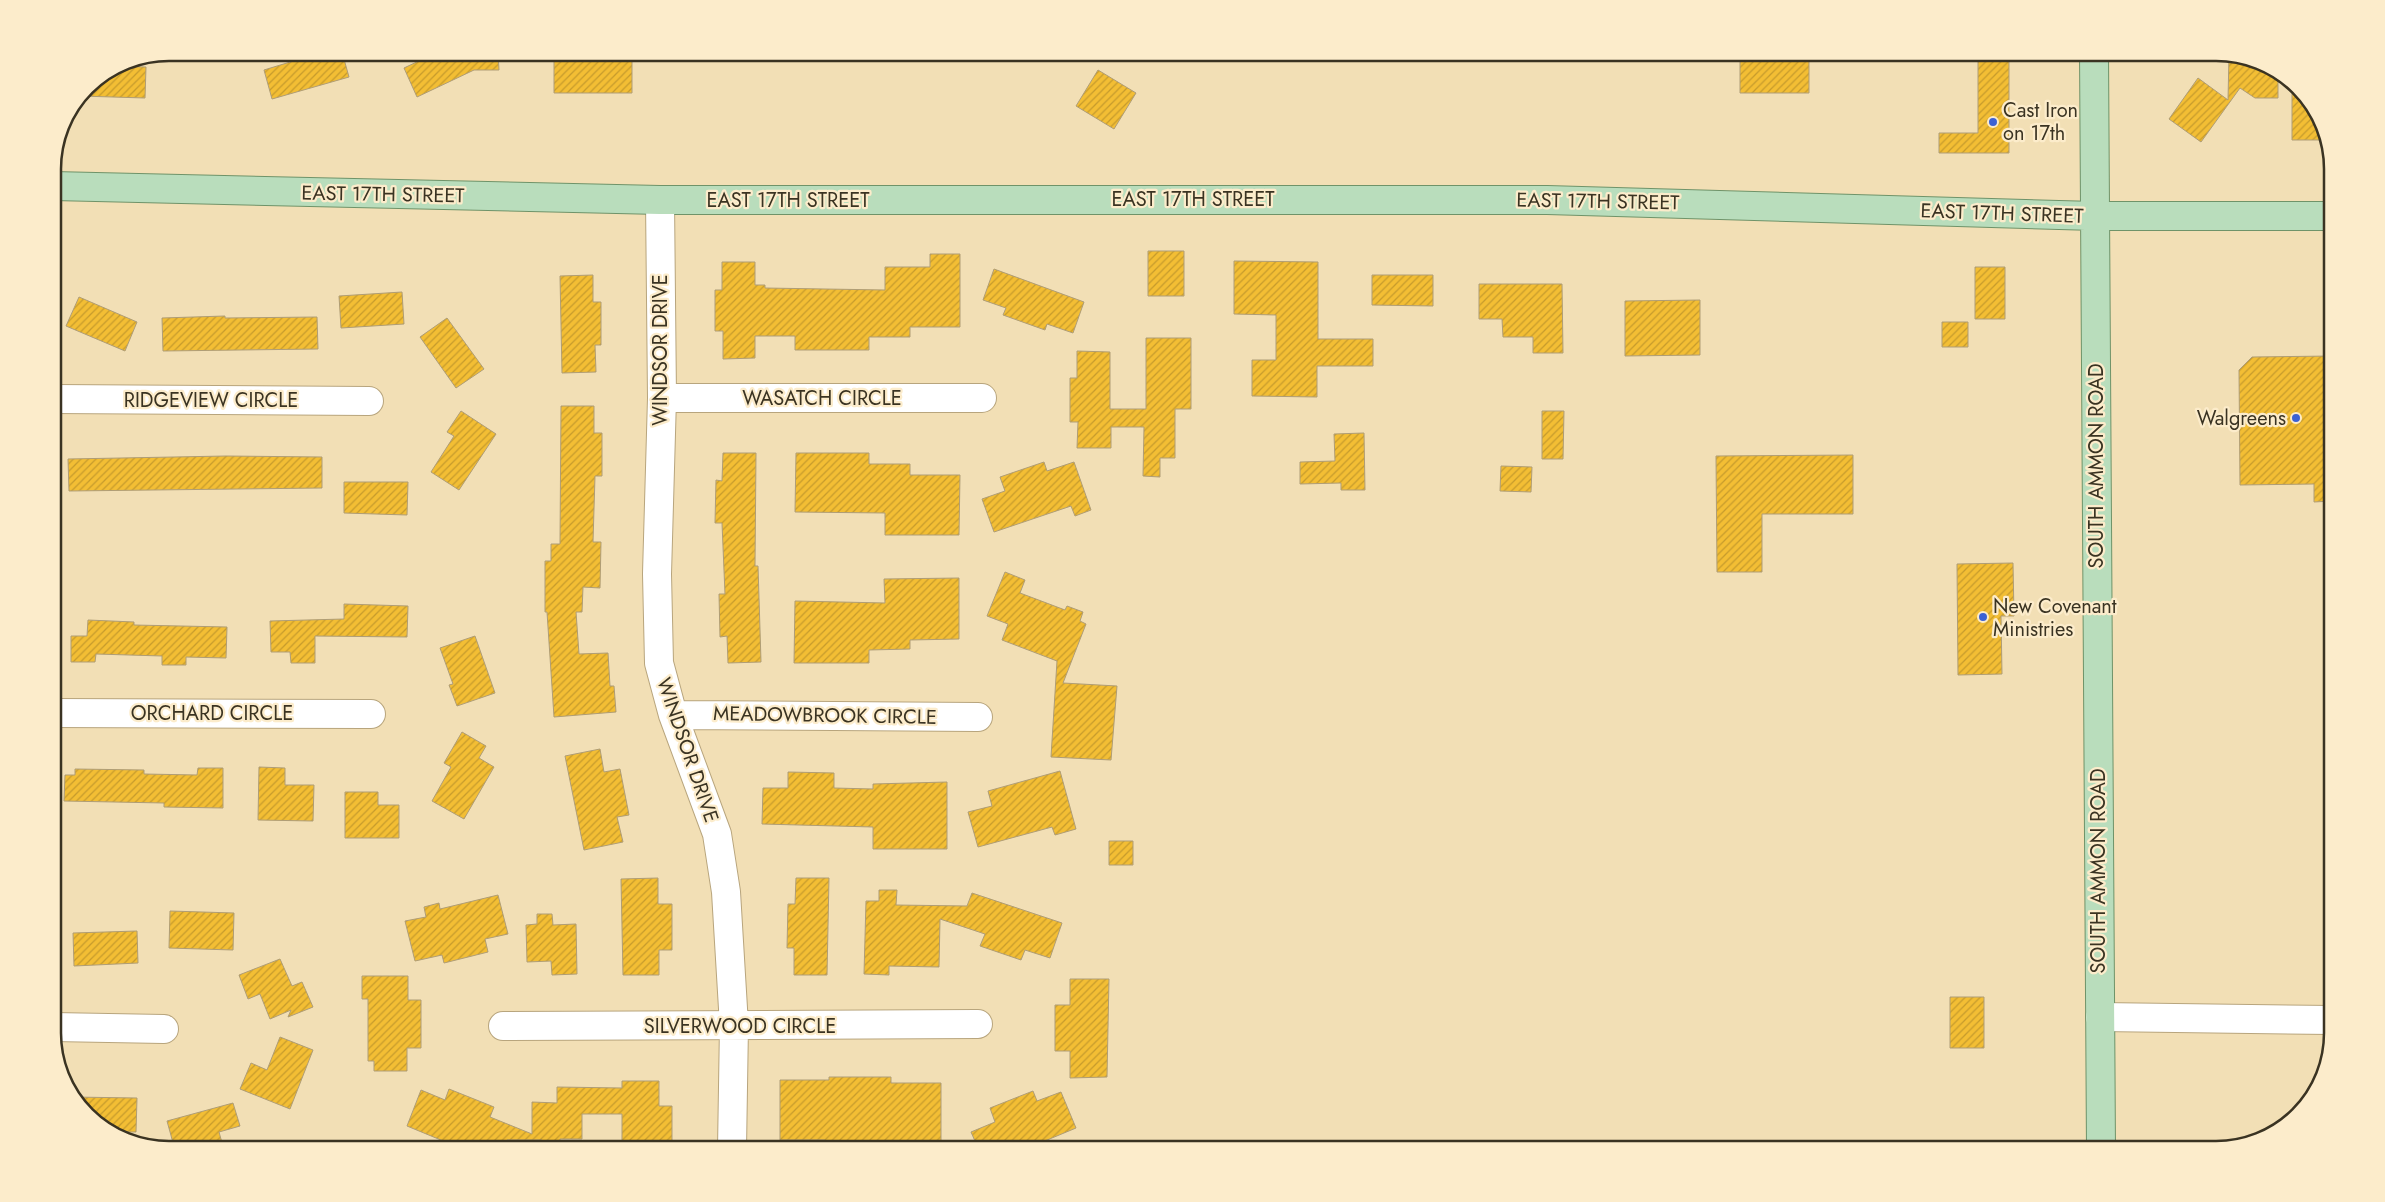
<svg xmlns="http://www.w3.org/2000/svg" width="2385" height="1202" font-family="Jost,sans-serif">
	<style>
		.building { fill: url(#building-hatch); stroke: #af9d76 }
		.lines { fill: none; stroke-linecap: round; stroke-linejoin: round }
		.minor-casing { stroke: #b8a57d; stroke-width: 30 }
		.major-casing { stroke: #6f9369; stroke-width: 30 }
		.minor { stroke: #fff; stroke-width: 28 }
		.major { stroke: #b9ddbc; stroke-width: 28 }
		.poi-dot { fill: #3c62d4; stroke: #fceccb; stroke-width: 2 }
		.labels { text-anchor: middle; stroke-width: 4.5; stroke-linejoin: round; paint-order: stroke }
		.poi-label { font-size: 20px; fill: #3a3322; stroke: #fceccb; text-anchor: start }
		.street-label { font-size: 20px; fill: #3a3322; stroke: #fceccb }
		.rim { fill: none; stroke: #3a3322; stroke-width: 2.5 }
	</style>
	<defs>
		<pattern id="building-hatch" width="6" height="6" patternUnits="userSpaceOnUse" patternTransform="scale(1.25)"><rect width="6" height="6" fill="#f3be34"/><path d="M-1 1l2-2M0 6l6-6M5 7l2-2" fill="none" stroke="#c69b2c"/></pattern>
	</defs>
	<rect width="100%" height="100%" fill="#f2dfb5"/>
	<path class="building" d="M298,52H342L349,77L272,99L264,70L300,59Z
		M438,52H498L499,70H474L417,97L404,68Z
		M1740,52H1809V93H1740Z
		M2229,55L2267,64L2278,74V98H2255L2240,88L2201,142L2169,119L2198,78L2228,100Z
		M554,57H632V93H554Z
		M1978,61H2009V153H1939V133H1978Z
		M118,66L146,67L145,98L80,96L87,86Z
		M1098,70L1136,93L1114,129L1076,106Z
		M2292,86L2313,105L2325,140H2292Z
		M1148,251H1184V296H1148Z
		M930,254H960V327H910V337H869V350H795V336H755V358L723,359V331H715V290H722V262H755V285H765V288L885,290V267H930Z
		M1234,261L1318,262V339H1373V366H1317V397L1252,396V360H1276V315L1234,314Z
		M1975,267H2005V319H1975Z
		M994,269L1084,302L1073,333L1047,324L1045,330L1003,315L1006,308L983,300Z
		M593,275V302H601V345H595L596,372L562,373L560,276Z
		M1372,275H1433V306L1372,305Z
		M1479,284H1562L1563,353H1533V337H1503L1502,319H1479Z
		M402,292L404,324L341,328L339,296Z
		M79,297L137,322L125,351L66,326Z
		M1700,300V355L1625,356V301Z
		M225,316V318L317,317L318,349L163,351L162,318Z
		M447,318L484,369L456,388L420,337Z
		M1942,322H1968V347H1942Z
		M1146,338H1191V409H1175V458H1160V477L1143,476L1144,427H1111V448H1077L1078,422H1070V378H1077V351L1110,352V409H1146Z
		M2332,356V501L2314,502V484L2240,485L2239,370L2252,357Z
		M561,406H594V433H602V476H595L593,542H601L600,588L583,587L582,612H576L579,654L608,653L610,686H614L616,712L554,717L547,612H545V561H551V544H560Z
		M461,411L496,434L459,490L431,472L454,436L447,432Z
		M1542,411H1564L1563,459H1542Z
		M1364,433L1365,490H1341V483L1300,484V462L1335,461L1334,434Z
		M723,453H756L755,566H758L761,662L728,663L727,636L720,637L719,594H725L722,523H715L716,480L722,481Z
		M796,453H869V464H910V475H960L959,535H885V513L795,512Z
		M1853,455V514H1762V572H1717L1716,456Z
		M226,456L322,457V488L69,491L68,459Z
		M1044,462L1047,471L1074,462L1091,510L1075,516L1071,506L994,532L982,499L1005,491L1000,477Z
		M1501,466L1532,467L1531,492L1500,491Z
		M344,482H408L407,515L344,513Z
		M2013,563L2014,616H2001L2002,674L1958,675L1957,564Z
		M1005,572L1025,580L1020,593L1065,610L1067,606L1083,612L1080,621L1086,624L1063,683L1117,686L1111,760L1051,757L1057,661L1002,640L1008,624L987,616Z
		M959,578V639L910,640V649L869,650V663H794L795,601L885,603L884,579Z
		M344,604L408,606L407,637L315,636V663H291L290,652H271L270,621L344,619Z
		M88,620L134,622V625L227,627L226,658L186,657V665H162V656L96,654L95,662H71V636H87Z
		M475,636L495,693L457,706L449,685L453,684L440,648Z
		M462,732L486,746L479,758L494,767L464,819L432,801L451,767L444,763Z
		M600,749L604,772L620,769L629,815L617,817L623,842L584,850L565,756Z
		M259,767L285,768V785H314L313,821L258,820Z
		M198,768H223V808L164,807V803L64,801L65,775H75V769L144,770V774L197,775Z
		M1060,771L1076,829L1055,835L1052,827L978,847L968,812L992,806L988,791Z
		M788,772L834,773V788L873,789V784L947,782V849H873V827L762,824L763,788H788Z
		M345,792H378V805H399V838H345Z
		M1109,841H1133V865H1109Z
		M658,878V904H672V950H659V975H623L621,879Z
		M796,878H829L827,975H794V948H787L788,904H795Z
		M879,890H897L896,905L967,906L972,893L1062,923L1050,958L1025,950L1021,960L980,946L985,934L940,919L939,967L889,966V975L864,974L866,901H879Z
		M498,895L508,934L485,939L488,952L444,963L442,955L415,961L405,921L426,917L424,907L439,903L440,909Z
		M170,911L234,913L233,950L169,948Z
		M537,914H552L553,925L576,924L577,974L552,975L551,961L527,962L526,925L537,924Z
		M137,931L138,963L74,966L73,933Z
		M280,959L292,986L302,982L313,1007L288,1017L291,1010L270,1019L260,994L248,999L239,975Z
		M362,976H408V1000H421V1048H407V1071H374V1061H368V999H362Z
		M1070,979H1109L1107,1077L1070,1078V1051H1055V1005H1070Z
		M1950,997H1984V1048H1950Z
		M280,1037L313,1050L290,1109L240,1089L251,1063L267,1070Z
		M829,1077H891V1083H941V1144L843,1145V1150H825V1140H780V1080H829Z
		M622,1081H659V1106H672V1150H622V1114H582V1139H560V1150H542V1140H507L503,1150H465L407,1126L421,1090L445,1100L449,1089L494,1107L490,1117L532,1134V1102L557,1103V1087L622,1088Z
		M1033,1091L1037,1101L1061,1092L1076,1128L1023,1150H979L971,1132L995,1122L990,1108Z
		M72,1097L137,1098L136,1132H111Z
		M233,1103L240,1126L219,1132L224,1150H175L167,1121Z"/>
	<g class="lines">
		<g class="minor-casing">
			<path id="minor" d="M660,200L662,398L657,574L659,663L673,715L717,834L726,892L734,1025L732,1149
				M662,398H982
				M53,399L369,401
				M53,713L371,714
				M673,715L978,717
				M2100,1017L2332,1020
				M503,1026L978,1024
				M53,1027L164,1029"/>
		</g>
		<g class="major-casing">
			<path id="major" d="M2094,52L2101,1149
				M53,186L660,200H1547L2095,216H2332"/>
		</g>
		<use href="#minor" class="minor"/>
		<use href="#major" class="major"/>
	</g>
	<g class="poi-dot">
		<circle cx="1993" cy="122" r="5"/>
		<circle cx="2296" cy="418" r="5"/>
		<circle cx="1983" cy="617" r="5"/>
	</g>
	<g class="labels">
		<g class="poi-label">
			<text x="2003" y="117">Cast Iron<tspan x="2003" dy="23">on 17th</tspan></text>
			<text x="2286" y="425" text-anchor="end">Walgreens</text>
			<text x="1993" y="613">New Covenant<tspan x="1993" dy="23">Ministries</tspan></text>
		</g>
		<g class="street-label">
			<text transform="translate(383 194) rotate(1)" y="7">EAST 17TH STREET</text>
			<text x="1193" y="206">EAST 17TH STREET</text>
			<text x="788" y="207">EAST 17TH STREET</text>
			<text transform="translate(1598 201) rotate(1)" y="7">EAST 17TH STREET</text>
			<text transform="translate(2002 213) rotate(2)" y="7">EAST 17TH STREET</text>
			<text transform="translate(660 350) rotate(-90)" y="7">WINDSOR DRIVE</text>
			<text x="822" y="405">WASATCH CIRCLE</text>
			<text x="211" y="407">RIDGEVIEW CIRCLE</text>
			<text transform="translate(2096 466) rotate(-90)" y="7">SOUTH AMMON ROAD</text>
			<text x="212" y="720">ORCHARD CIRCLE</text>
			<text transform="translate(825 715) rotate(1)" y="7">MEADOWBROOK CIRCLE</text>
			<text transform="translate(688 750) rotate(71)" y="7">WINDSOR DRIVE</text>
			<text transform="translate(2098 871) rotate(-90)" y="7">SOUTH AMMON ROAD</text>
			<text x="740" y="1033">SILVERWOOD CIRCLE</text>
		</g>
	</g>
	<path d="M0 0H2385V1202H0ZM169 61H2216A108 108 0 0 1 2324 169V1033A108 108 0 0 1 2216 1141H169A108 108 0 0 1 61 1033V169A108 108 0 0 1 169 61Z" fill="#fceccb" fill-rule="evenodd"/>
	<path class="rim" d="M169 61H2216A108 108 0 0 1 2324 169V1033A108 108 0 0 1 2216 1141H169A108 108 0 0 1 61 1033V169A108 108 0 0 1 169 61Z"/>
</svg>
